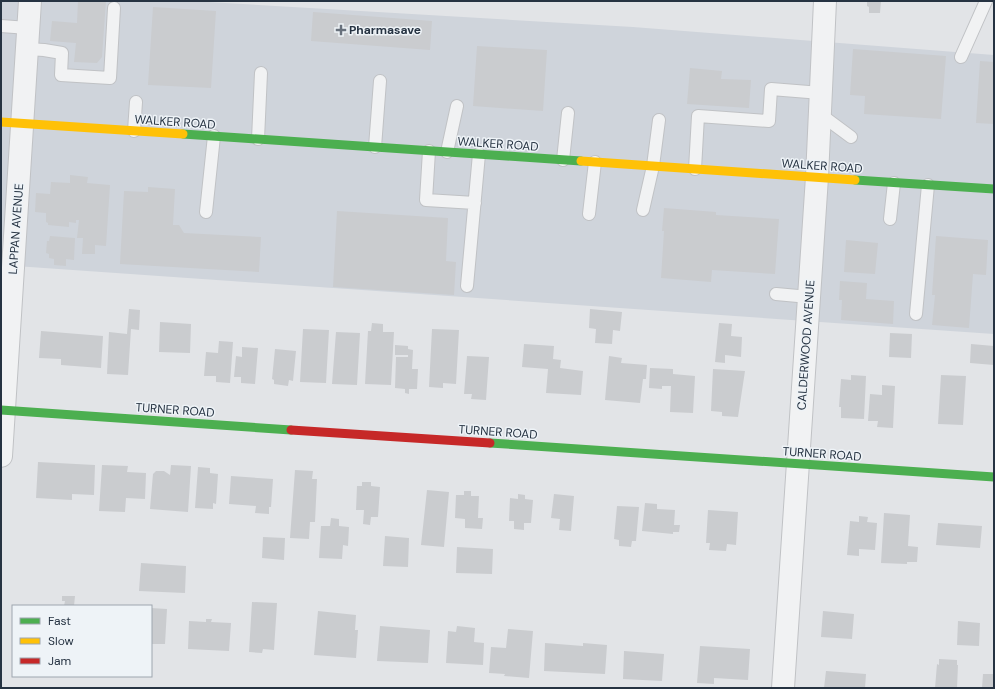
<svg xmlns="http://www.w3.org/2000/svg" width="995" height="689" font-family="'DM Sans',sans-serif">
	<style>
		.built { fill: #cfd4db }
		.building { fill: #cacccf }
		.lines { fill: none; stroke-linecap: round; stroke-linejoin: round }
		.lane-casing { stroke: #c0c2c5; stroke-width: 14 }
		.street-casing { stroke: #c0c2c5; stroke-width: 24 }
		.lane { stroke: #f1f2f3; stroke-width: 12 }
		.street { stroke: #f1f2f3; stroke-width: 22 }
		.fast { stroke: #4caf50; stroke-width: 9 }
		.slow { stroke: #ffc107; stroke-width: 9 }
		.jam { stroke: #c62828; stroke-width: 9 }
		.poi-dot { fill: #68717c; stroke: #eef3f7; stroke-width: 1.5 }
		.labels { text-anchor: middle; stroke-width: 3; stroke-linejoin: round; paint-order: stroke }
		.poi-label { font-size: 12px; font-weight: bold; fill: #263342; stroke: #eef3f7; text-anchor: start }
		.street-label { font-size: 12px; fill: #263342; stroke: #eef3f7 }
	</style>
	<rect width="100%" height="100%" fill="#e2e4e7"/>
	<path class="built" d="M1,1H190L633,27L994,55V334L1,265Z"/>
	<path class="building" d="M78,1H106L102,57L97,63L74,62L76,43L50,41L52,21L77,23Z
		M867,1H881L880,13H869V7L867,6Z
		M153,7L216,11L211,88L148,85Z
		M313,12L432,21L430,50L311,41Z
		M477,46L547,50L543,111L473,106Z
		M853,49L946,56L941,119L864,114L865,96L850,95Z
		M980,61L994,62V124L976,123Z
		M690,68L722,71L721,79L751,80L749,108L687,104Z
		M70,175L88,177L87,183L110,185L106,246L95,245V254H82L83,238H77L79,220H76V223L69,222V227L48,225V223L46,222V213L35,212L36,193L50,194L51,182L70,183Z
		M148,187L175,189L173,225H179L184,233L261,237L259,272L120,264L124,191L148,192Z
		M664,208L716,212V215L779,219L775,274L712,270L711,282L661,278L664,231H662Z
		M337,211L448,218L446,261L456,262L454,295L333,287Z
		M50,236L75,238L74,260L66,259V266L54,265V259L49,258V254L46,253L47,241H49Z
		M936,236L988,240L986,275L973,274L969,328L932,325L935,295H932Z
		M846,240L878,243L875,274L844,272Z
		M840,281L867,283L866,299L894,301L893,324L841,320L842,300H839Z
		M129,309L140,310L139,330L131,329L128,375L107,374L109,332L127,334Z
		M590,309L622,312L620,331L613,330L612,344L595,343L596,329L589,328Z
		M160,322L191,324L190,353L159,352Z
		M372,323L383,324V332H394L391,385L365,384L368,331H371Z
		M719,323L732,324L731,336L742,337L741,357L725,355V363L715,362Z
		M303,329L329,330L326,383L300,382Z
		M432,329L459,330L456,384L443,383V388L429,387Z
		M41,331L103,336L101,368L61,365V359L39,358Z
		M336,332L360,333L357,385L332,384Z
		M890,333L912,334L911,358L889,357Z
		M219,341L233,342L230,383L216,382V376H204L206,352L218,353Z
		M524,344L554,346L553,359L561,360L560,368L583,371L581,395L546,393L548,369L522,367Z
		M971,344L994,346V365L970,363Z
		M395,345L408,346V349L413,350L412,369H418L417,389H409V394L405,393V389L395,388L396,357H408V355H395Z
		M242,347L258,348L255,384L241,383V377H234L236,356L242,357Z
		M275,349L296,351L293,381L289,380L288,386L274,384V380L272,379Z
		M467,356L489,357L486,400L471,399L472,394H464Z
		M609,356L622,358L621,363L647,365L646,379H643L640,403L605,400Z
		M650,368L673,369V374L695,376L693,413L670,412L671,386H662V389L649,388Z
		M713,369L745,371L738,417L722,416V412L711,411Z
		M851,375L866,376L864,419L841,418V407H839L841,379L851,380Z
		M941,375L966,376L963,425L938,424Z
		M882,385L895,386L893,428L877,427L878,421H868L870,394L882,395Z
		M38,462L95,465L94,495L72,494V500L36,498Z
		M102,465L128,466L127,472L146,473L145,499L126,498L125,512L99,511Z
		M171,465L191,466L188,512L150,509L153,474L156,471H164L170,475Z
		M198,467L210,468V473L218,474L216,504L213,503V509L195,508Z
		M295,470L313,471L312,479H317L315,522H310L309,539L290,538Z
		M231,476L273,479L271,507H269V514L255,513L256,506L229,504Z
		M362,482H371V486L380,487L378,517H371L370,525L363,524L364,510H356L357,486H362Z
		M427,490L449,492L444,547L421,545Z
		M464,491H471V496H479L478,518H483L482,529L465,528V519L455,518L456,495H464Z
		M518,494L525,495V499L533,500L531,523H524V530L514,529V521H509L510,498L518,499Z
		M554,494L574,496L571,531L559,530L560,519L551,518Z
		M645,503L657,504V509L675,510L674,525H680L679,532H673V534L642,531Z
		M617,506L639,507L636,541H632L631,547L619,546V540L614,539Z
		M708,510L738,512L736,545L727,544L726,551L709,550L710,543H706Z
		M884,513L910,515L908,546L918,547L917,562H907V564L881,563Z
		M859,516L868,517L867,522L877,523L875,550L859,549V556L847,555L850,521L859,522Z
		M331,518L339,519V526L349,527L348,546L343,545L342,559L319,558L321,526H330Z
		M938,523L982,526L980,548L936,545Z
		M385,536L409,538L408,567L383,566Z
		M263,537L285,538L284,560L262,558Z
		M457,547L493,549L492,574L456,573Z
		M141,563L186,566L185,593L139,591Z
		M62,596H75L74,606H64L65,601H62Z
		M252,602L277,603L274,650L263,649L262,653L249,652Z
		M151,608L167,609L165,644H151Z
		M318,611L356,615L355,630H358L356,658L314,655Z
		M823,611L854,614L852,639L821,637Z
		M206,619H212L211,622L231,623L229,651L188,649L189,621L206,622Z
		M958,621L980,623L979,646L957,645Z
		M380,626L430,630L428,663L377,661Z
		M457,626L475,628L474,642L484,643L483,665L446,663L448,631L456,632Z
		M508,629L533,631L529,678L504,676L505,674L489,673L491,647L506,648Z
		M545,643L583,646V643L607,645L605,674L544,671Z
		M700,646L750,649L748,680L714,678V684L697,683Z
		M624,651L664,654L662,681L623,679Z
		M939,659L957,660V665H958L957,688H935L937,664L939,665Z
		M826,671L866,674L865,688H824Z
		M983,674H994V688H982Z"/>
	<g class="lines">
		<g class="lane-casing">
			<path id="lane" d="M1,26L28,28
				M27,49L44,50L62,53L61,75L110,78L114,8
				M961,57L986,1
				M820,114L851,137
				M134,131L136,102
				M258,139L261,73
				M375,147L380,81
				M429,151L426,200L475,203
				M447,152L457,106
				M563,160L568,113
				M695,169L698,116L769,121L771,89L821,93
				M643,210L653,166L659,120
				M206,212L214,136
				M589,214L595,162
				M890,219L894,183
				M467,286L479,154
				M776,294L809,297
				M916,314L928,185"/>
		</g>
		<g class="street-casing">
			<path id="street" d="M1,456L30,1
				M783,688L817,177L825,1"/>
		</g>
		<use href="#lane" class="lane"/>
		<use href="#street" class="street"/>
		<path class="fast" d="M183,134L581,161
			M855,180L994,189
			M1,410L291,430
			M490,443L994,477"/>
		<path class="slow" d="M1,122L183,134
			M581,161L855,180"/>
		<path class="jam" d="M291,430L490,443"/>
	</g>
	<path class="poi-dot" d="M339 24h4v4h4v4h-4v4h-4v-4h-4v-4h4z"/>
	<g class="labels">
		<g class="poi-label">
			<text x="349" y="34">Pharmasave</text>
		</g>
		<g class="street-label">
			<text transform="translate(175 122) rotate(4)" y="4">WALKER ROAD</text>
			<text transform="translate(498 144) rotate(4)" y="4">WALKER ROAD</text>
			<text transform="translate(822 166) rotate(4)" y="4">WALKER ROAD</text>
			<text transform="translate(16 229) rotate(-86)" y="4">LAPPAN AVENUE</text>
			<text transform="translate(806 345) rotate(-86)" y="4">CALDERWOOD AVENUE</text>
			<text transform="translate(175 410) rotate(4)" y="4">TURNER ROAD</text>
			<text transform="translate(498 432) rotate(4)" y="4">TURNER ROAD</text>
			<text transform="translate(822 454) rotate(4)" y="4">TURNER ROAD</text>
		</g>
	</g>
	<rect width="995" height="689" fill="none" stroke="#263342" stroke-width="4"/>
	<rect x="12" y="605" width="140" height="72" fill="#eef3f7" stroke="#9ea6af"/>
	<rect x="20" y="618" width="20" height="6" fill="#4caf50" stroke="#9ea6af"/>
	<text x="48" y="625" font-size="12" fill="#263342">Fast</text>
	<rect x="20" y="638" width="20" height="6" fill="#ffc107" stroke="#9ea6af"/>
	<text x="48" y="645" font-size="12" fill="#263342">Slow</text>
	<rect x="20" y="658" width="20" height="6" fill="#c62828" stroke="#9ea6af"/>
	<text x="48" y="665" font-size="12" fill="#263342">Jam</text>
</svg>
